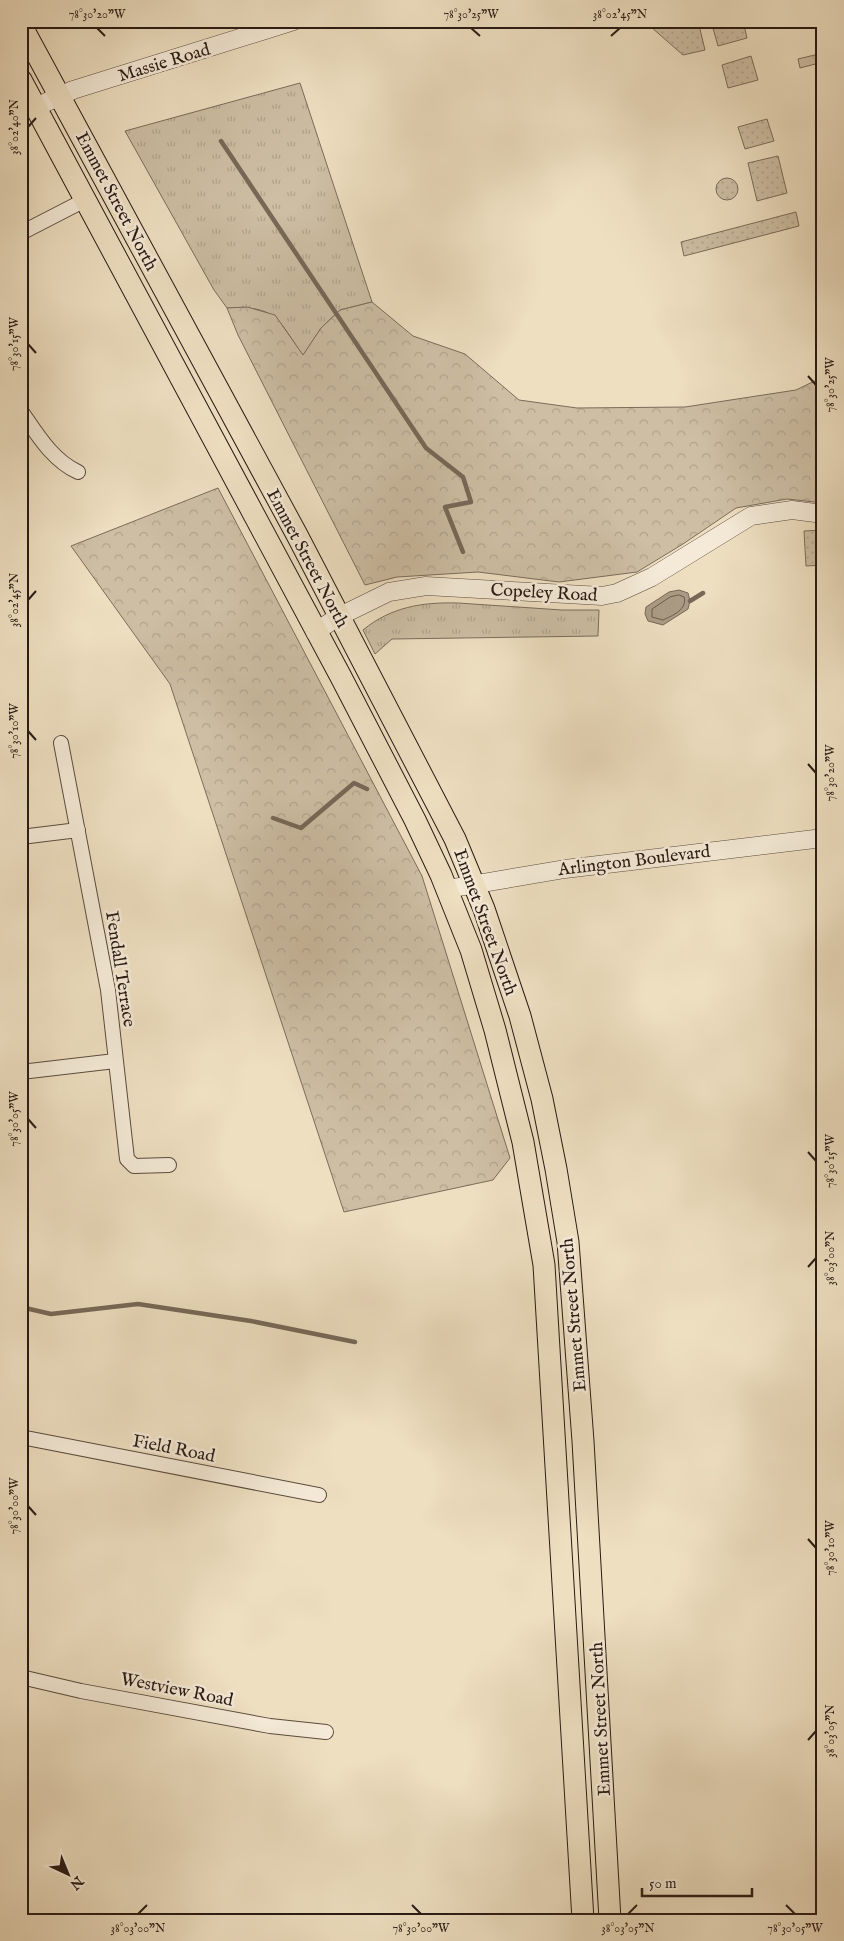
<svg xmlns="http://www.w3.org/2000/svg" width="844" height="1941" font-family="'IM FELL English',serif">
	<style>
		.grass { fill: url(#grass-tufts); stroke: #7b6c5c }
		.forest { fill: url(#forest-crowns); stroke: #7b6c5c }
		.park { fill: url(#park-dots); stroke: #7b6c5c }
		.water { fill: #ab9c86; stroke: #776858 }
		.lines { fill: none; stroke-linecap: round; stroke-linejoin: round }
		.shore { stroke: #6a5b4d; stroke-width: 1 }
		.stream { stroke: #776858; stroke-width: 4.5 }
		.minor-casing { stroke: #5a4b3f; stroke-width: 16 }
		.tertiary-casing { stroke: #5a4b3f; stroke-width: 19 }
		.primary-casing { stroke: #291a14; stroke-width: 23 }
		.minor { stroke: #f4ead7; stroke-width: 14 }
		.tertiary { stroke: #f4ead7; stroke-width: 18 }
		.primary { stroke: #eedfc1; stroke-width: 21 }
		.ticks { fill: none; stroke: #291a14; stroke-width: 2 }
		.labels { text-anchor: middle; stroke-width: 5; stroke-linejoin: round; paint-order: stroke }
		.street-label { font-size: 18px; fill: #291a14; stroke: #f4ead7 }
		.neatline { fill: none; stroke: #291a14; stroke-width: 2 }
		.ticks-label { font-size: 12px; text-anchor: middle; fill: #291a14 }
	</style>
	<defs>
		<pattern id="grass-tufts" width="24" height="20" patternUnits="userSpaceOnUse" patternTransform="scale(1.25)"><rect width="24" height="20" fill="#cdbea4"/><path d="M3 7l-1-3M5 7V3M7 7l1-3M15 17l-1-3M17 17v-4M19 17l1-3" fill="none" stroke="#b0a38c"/></pattern>
		<pattern id="forest-crowns" width="20" height="18" patternUnits="userSpaceOnUse" patternTransform="scale(1.25)"><rect width="20" height="18" fill="#cdbea4"/><path d="M2 6a3 3 0 1 1 6 0M12 15a3 3 0 1 1 6 0" fill="none" stroke="#b0a38c"/></pattern>
		<pattern id="park-dots" width="8" height="8" patternUnits="userSpaceOnUse" patternTransform="scale(1.25)"><rect width="8" height="8" fill="#cdbea4"/><path d="M2 2h.1M6 6h.1" fill="none" stroke="#b0a38c" stroke-width="1.8" stroke-linecap="round"/></pattern>
	</defs>
	<rect width="100%" height="100%" fill="#eedfc1"/>
	<filter id="stains"><feTurbulence type="fractalNoise" baseFrequency=".004" numOctaves="4"/><feColorMatrix values="0 0 0 0 .2 0 0 0 0 .09 0 0 0 0 .02 0 0 0 .5 -.17"/></filter>
	<radialGradient id="worn" r=".72"><stop offset=".6" stop-color="#630" stop-opacity="0"/><stop offset="1" stop-color="#630" stop-opacity=".3"/></radialGradient>
	<path class="grass" d="M823,53V62L800,68L798,59Z
		M300,83L372,302L340,310L321,328L303,356C278,319 276,305 227,308L214,290L125,131Z
		M458,603L562,610H599L598,636L392,639L375,654L363,630C391,607 422,602 458,603Z"/>
	<path class="forest" d="M372,302L413,336L465,354L519,400L577,408L685,407L796,390L823,377V503L787,499L736,508L683,544L637,572L559,582L478,572L397,577L365,585L238,335L227,308L247,307L275,315L303,355L321,328L340,310Z
		M218,488L422,876L510,1158L493,1180L344,1212L170,684L71,546Z"/>
	<path class="park" d="M675,21H698L705,50L683,55L651,27Z
		M711,21H743L747,38L718,46Z
		M751,56L758,80L728,88L722,65Z
		M767,119L774,141L745,149L738,127Z
		M778,156L787,193L757,201L748,163Z
		M716 189a11 11 0 1 1 22 0a11 11 0 1 1-22 0Z
		M796,212L799,226L684,256L681,242Z
		M823,530V565L806,566L804,531Z"/>
	<path class="water" d="M679,590L688,593L690,601L688,609L663,625L648,621L645,614L646,607L669,592Z"/>
	<g class="lines">
		<path class="shore" d="M679,595L684,597C688,609 672,616 663,620L652,617V609L670,597Z"/>
		<path class="stream" d="M221,141L426,448L463,477L471,502L445,507L463,552
			M690,601L703,593
			M273,818L301,828L354,783L367,789
			M21,1307L51,1314L138,1304L251,1321L355,1342"/>
		<g class="minor-casing">
			<path id="minor" d="M21,233L85,200
				M21,411C37,434 52,460 78,472
				M61,743L108,990L127,1159L134,1166L169,1165
				M21,837L78,830
				M21,1072L115,1061
				M21,1437L319,1495
				M21,1677L81,1691L270,1726L326,1732"/>
		</g>
		<g class="tertiary-casing">
			<path id="tertiary" d="M36,107L73,90L294,21
				M315,632L338,617L389,592L426,586L602,596L617,593L652,577L751,516L792,510L823,514
				M447,889L565,869L823,838"/>
		</g>
		<g class="primary-casing">
			<path id="primary" d="M21,25L297,535L455,839L484,909L520,1016L542,1099L556,1169L568,1242L583,1441L610,1920
				M21,80L341,677L415,820L441,875L471,950L495,1030L523,1142L544,1265L583,1920"/>
		</g>
		<use href="#minor" class="minor"/>
		<use href="#tertiary" class="tertiary"/>
		<use href="#primary" class="primary"/>
	</g>
	<path class="ticks" d="M97,28L105,36M471,28L480,36M611,36L620,28M28,127L36,118M28,344L36,353M808,376L816,385M28,600L36,591M28,731L36,740M808,764L816,773M28,1119L36,1128M808,1152L816,1161M808,1267L816,1258M28,1506L36,1515M808,1539L816,1548M808,1740L816,1731M412,1905L421,1914M786,1905L795,1914M138,1914L147,1905M628,1914L637,1905"/>
	<g class="labels">
		<g class="street-label">
			<text transform="translate(164 62) rotate(-17)" y="6">Massie Road</text>
			<text transform="translate(117 201) rotate(62)" y="6">Emmet Street North</text>
			<text transform="translate(308 558) rotate(62)" y="6">Emmet Street North</text>
			<text transform="translate(544 592) rotate(3)" y="6">Copeley Road</text>
			<text transform="translate(634 860) rotate(-7)" y="6">Arlington Boulevard</text>
			<text transform="translate(486 922) rotate(70)" y="6">Emmet Street North</text>
			<text transform="translate(121 969) rotate(81)" y="6">Fendall Terrace</text>
			<text transform="translate(573 1315) rotate(-95)" y="6">Emmet Street North</text>
			<text transform="translate(174 1448) rotate(11)" y="6">Field Road</text>
			<text transform="translate(177 1689) rotate(11)" y="6">Westview Road</text>
			<text transform="translate(600 1719) rotate(-93)" y="6">Emmet Street North</text>
		</g>
	</g>
	<rect width="844" height="1941" fill="none" stroke="#eedfc1" stroke-width="55"/>
	<g transform="translate(68 1874) rotate(136)" stroke="#f4ead7" stroke-width="4" paint-order="stroke">
	<path d="M0-4L9 19L0 12L-9 19Z" fill="#291a14"/>
	<text y="-8" font-size="14" font-weight="bold" text-anchor="middle" fill="#291a14">N</text>
	</g>
	<path d="M642 1888v8h110v-8" fill="none" stroke="#291a14" stroke-width="2.5"/>
	<text x="649" y="1888" font-size="15" fill="#291a14" stroke="#f4ead7" stroke-width="4" paint-order="stroke">50 m</text>
	<rect x="28" y="28" width="788" height="1886" class="neatline"/>
	<g class="ticks-label">
		<text x="97" y="18">78°30'20"W</text>
		<text x="471" y="18">78°30'25"W</text>
		<text x="620" y="18">38°02'45"N</text>
		<text transform="translate(14 127) rotate(-90)" y="4">38°02'40"N</text>
		<text transform="translate(14 344) rotate(-90)" y="4">78°30'15"W</text>
		<text transform="translate(830 385) rotate(-90)" y="4">78°30'25"W</text>
		<text transform="translate(14 600) rotate(-90)" y="4">38°02'45"N</text>
		<text transform="translate(14 731) rotate(-90)" y="4">78°30'10"W</text>
		<text transform="translate(830 773) rotate(-90)" y="4">78°30'20"W</text>
		<text transform="translate(14 1119) rotate(-90)" y="4">78°30'05"W</text>
		<text transform="translate(830 1161) rotate(-90)" y="4">78°30'15"W</text>
		<text transform="translate(830 1258) rotate(-90)" y="4">38°03'00"N</text>
		<text transform="translate(14 1506) rotate(-90)" y="4">78°30'00"W</text>
		<text transform="translate(830 1548) rotate(-90)" y="4">78°30'10"W</text>
		<text transform="translate(830 1731) rotate(-90)" y="4">38°03'05"N</text>
		<text x="138" y="1932">38°03'00"N</text>
		<text x="421" y="1932">78°30'00"W</text>
		<text x="628" y="1932">38°03'05"N</text>
		<text x="795" y="1932">78°30'05"W</text>
	</g>
	<rect width="100%" height="100%" filter="url(#stains)"/>
	<rect width="100%" height="100%" fill="url(#worn)"/>
</svg>
